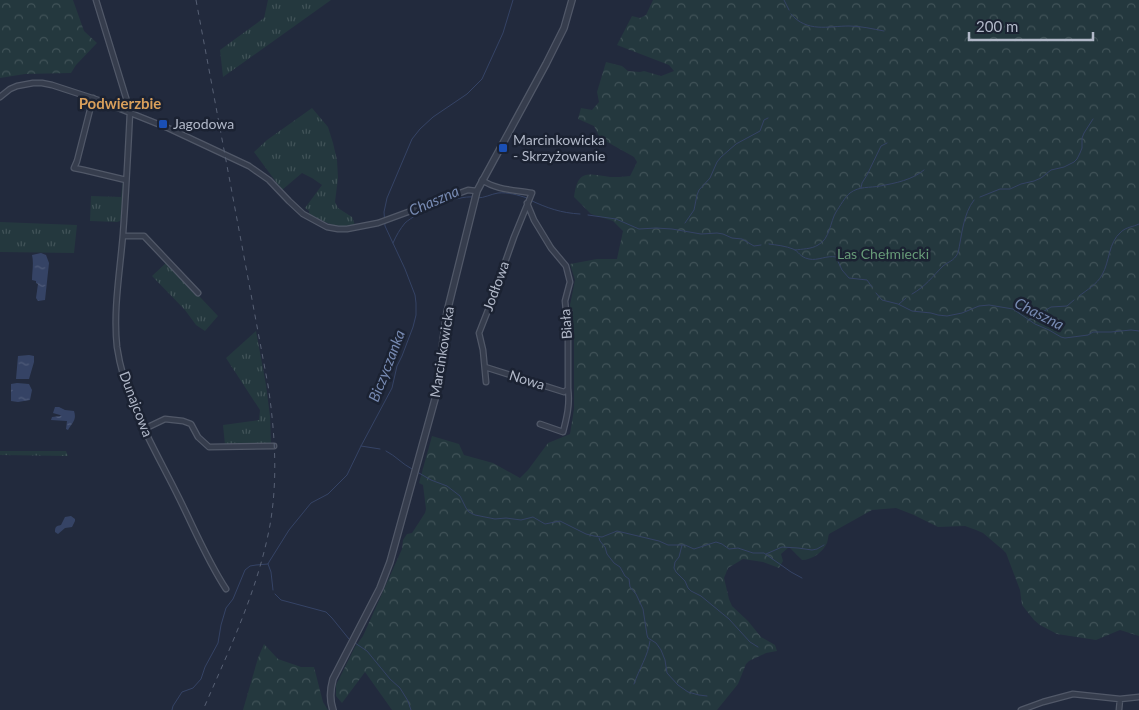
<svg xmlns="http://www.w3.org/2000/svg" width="1139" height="710" font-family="Lato,sans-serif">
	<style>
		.grass { fill: url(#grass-tufts) }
		.forest { fill: url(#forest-crowns) }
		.water { fill: url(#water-ripples) }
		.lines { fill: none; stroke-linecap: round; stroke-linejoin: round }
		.stream { stroke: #354365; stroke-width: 1 }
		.minor-casing { stroke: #515868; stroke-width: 7 }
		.tertiary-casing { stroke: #515868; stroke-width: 8 }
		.minor { stroke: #363d4d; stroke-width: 4.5 }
		.tertiary { stroke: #363d4d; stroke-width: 5.5 }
		.rail { stroke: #576074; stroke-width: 1; stroke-dasharray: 5 5; stroke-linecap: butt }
		.transit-dot { fill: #1a4fb4; stroke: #1b2232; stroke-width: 2 }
		.labels { text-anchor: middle; stroke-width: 5; stroke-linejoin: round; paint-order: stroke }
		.poi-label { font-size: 14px; fill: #b1b8c8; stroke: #1b2232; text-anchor: start }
		.park-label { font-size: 14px; fill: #679b78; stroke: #1b2232 }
		.street-label { font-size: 14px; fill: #b1b8c8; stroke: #1b2232 }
		.neighbourhood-label { font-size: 15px; font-weight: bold; fill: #d99f5b; stroke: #1b2232 }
		.water-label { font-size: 15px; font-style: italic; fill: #778ab2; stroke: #1b2232 }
	</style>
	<defs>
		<pattern id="grass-tufts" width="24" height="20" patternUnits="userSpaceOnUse" patternTransform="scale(1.25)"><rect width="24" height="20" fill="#24383e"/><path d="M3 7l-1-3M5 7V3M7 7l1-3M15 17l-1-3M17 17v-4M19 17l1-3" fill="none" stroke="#415358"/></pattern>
		<pattern id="forest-crowns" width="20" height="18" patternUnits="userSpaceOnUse" patternTransform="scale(1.25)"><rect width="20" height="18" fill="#24383e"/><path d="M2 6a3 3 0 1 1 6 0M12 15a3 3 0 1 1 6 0" fill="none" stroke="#415358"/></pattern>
		<pattern id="water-ripples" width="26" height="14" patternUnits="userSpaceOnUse" patternTransform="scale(1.25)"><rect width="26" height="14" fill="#354365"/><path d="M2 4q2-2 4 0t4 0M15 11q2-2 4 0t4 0" fill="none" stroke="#505c7a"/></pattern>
	</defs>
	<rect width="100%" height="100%" fill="#222a3d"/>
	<path class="grass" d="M268,0H331L223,77L220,50L264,18Z
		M312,108L328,127L333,143L337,160L338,178L335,202L338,208L352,217L355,225C339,231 323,221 309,214V211L305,208L322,185L312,178L302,173L282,190L254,152L267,140Z
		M123,180L125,183L122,218L120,221L117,222L90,221L91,196L121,197Z
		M0,222L77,225L74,253L0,252Z
		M167,262L218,316L205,331L196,325L185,310L152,276Z
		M256,331L266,385L270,416L271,444L225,445L223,425L259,420L260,410L226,358Z
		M0,451H66L68,456L0,455Z"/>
	<path class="forest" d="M0,0H73L84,31L97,43L76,65L71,73L25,74L0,78Z
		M653,0H1139V636L1120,630L1096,640L1057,634L1040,625L1034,620L1022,605L1020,590L1006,553L1003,550L983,533L976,530L965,526L938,527L914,515L896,508L872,510L829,534C828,537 828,540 827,543C823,552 812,560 802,560L789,547L781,554L783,561L779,568L763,562L743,559L728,568L724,578L729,599L732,606L748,621L761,637L775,645L777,651L766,653L749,661L746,664L738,684L717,710H392L365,672L342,703L336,696V685L355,647L363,636L402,549L403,540L407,534L412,533L425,513L426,509L423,485L419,483L432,436L459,444L464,455L493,463L520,478L528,470L548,443L570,434L574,409V330L570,305L575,280L570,264L597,259H617L623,231L613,221L591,214L574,197C578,169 587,174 610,177C616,177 623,177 630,176L637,162L634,157L600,138L594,126L578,119L581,108L592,110L599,102L597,92L606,62L622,66L628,71L640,72L644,71L661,76L674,71L669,65L617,45L632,16L640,18L646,15Z
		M264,644L278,659L301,667H314L323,702L328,710H243L258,658Z"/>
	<path class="water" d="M41,253L46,255L49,263L45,300L38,301L36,298L38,284L36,283V281L32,280C32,272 34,263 32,255Z
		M29,355L34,356V362L29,379H16L18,356Z
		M17,383L29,384L32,390L30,400L18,402L11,401V384Z
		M55,407H59L65,410L74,411C77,420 72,423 68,430L66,429L67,421L51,420L52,417L61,416L60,415L53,413Z
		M71,516L75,519V521L72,527L65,528L58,534L55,532C55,527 56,526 61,525L65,517Z"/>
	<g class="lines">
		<path class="stream" d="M784,0L789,10
			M791,14C807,33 828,26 849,26C861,26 873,29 884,31
			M861,188L862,183L867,175L881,146L887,143
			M980,197L1000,189H1010L1021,184L1034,181L1041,178L1051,170L1064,167L1074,162L1077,159L1080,153L1082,148V138L1084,133L1093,119
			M477,198C485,198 491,194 498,193C508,192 518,195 527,198
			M530,200C547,208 561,213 580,214
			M588,215L616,219L639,229L656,228L672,229L701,234L717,233L723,234L732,238L742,239L754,246L761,245
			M685,223L694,210L697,195L699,190L710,178L717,162L721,157L736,144L760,131L764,120L768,118
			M393,243C396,236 400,229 405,223C417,212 457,195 473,197
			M769,244C776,245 786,246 793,249C799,251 799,257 809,259C818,261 827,255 836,257L842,270L849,278L867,280L872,287
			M795,250C802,249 812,249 818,245C830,239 830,222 836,212C840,206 845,197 850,193C859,186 870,188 880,186C896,183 912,180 924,170
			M876,293L882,300L898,304L912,311L931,313L938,315L947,316L962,313L979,306L989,305L1013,309L1035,324L1049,330L1061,337L1065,338L1088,335L1093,332H1111L1131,330L1139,331
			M912,294C926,286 932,277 943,266C949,261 953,262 958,253C962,235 963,214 974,200
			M1079,296C1087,290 1097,284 1102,275C1110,261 1108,243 1121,232C1126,227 1133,227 1139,224
			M899,304L906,298
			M1041,313L1051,307L1067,306L1074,300
			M1028,320L1036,316
			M361,446L380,449
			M386,451C396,456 402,464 412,469
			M419,473L431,480L447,486L460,496L466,508L469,512L475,515L495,519L506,518L521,520L533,517L545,524L560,521L586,534L594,536L602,537L617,531L659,541L668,545H685L694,549L716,542L722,544L729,549L738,548L753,553H764L791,572L802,578
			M599,538L600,541L605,547L607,554L614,563L620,567L625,576L629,579L630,587L636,594L643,609L647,635L648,638L656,643L661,650L665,660L667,673L678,685L688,692L699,695L707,696
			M682,545L679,557L675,562L674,568L676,572L685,581L688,588L691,591L701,596L729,619L750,642L758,647
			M766,554L782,547L798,548L812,550L817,549L824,545
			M268,564L271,572L273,590
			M275,594L281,600L285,601L326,612L332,618L349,639
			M355,643L367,651L390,679L400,688L408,701L411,710
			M634,684C639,669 648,656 650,641
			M172,710L173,706L182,692L193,688L201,679L205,667L218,643L221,625L226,608L233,599L245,570L250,566L256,565L268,564L269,562L289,530L311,503L328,494L347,475L361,446L392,388L397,366L402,356L413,327L416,315V303L415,295L405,269L385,226L384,212L387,198L412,139L420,129L433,117L467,94L482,79L503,33L513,0"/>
		<g class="minor-casing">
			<path id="minor" d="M96,0L127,101L125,110
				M0,97L10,89L17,86L33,83H42L52,85L98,100L168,128L249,166L269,180L289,201L303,214L327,227L338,229H347L378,223L468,190L477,191
				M93,98L77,161L74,168L84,170L126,180
				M130,112C128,153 126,193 123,234C120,271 113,310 117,347C125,402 155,449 179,498C194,528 207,560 226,589
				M482,180C496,190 515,190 532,193L514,237L490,305L479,333L483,350L486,382
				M527,203L534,220L551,248L566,266L570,282L565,301L568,331V389C570,404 567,417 563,432L540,424
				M123,236H144L198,293
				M485,367L564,392L568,389
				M144,429L165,419L183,421L191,424L198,437L209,447L274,446
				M1021,710L1043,702L1073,694L1120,699L1139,697
				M1119,710L1120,699"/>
		</g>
		<g class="tertiary-casing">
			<path id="tertiary" d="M333,710C329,699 330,690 333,679L380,588L390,562L435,399L447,312L477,191L546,64L564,28L572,0"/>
		</g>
		<use href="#minor" class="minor"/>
		<use href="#tertiary" class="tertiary"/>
		<path class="rail" d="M196,0L268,385C275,432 278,479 270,525C258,590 229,650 203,710"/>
	</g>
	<g class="transit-dot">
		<rect x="158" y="119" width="10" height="10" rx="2.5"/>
		<rect x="498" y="143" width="10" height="10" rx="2.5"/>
	</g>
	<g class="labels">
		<g class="poi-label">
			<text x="173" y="129">Jagodowa</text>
			<text x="513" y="145">Marcinkowicka<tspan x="513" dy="16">- Skrzyżowanie</tspan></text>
		</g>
		<g class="park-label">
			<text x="883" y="259">Las Chełmiecki</text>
		</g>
		<g class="street-label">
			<text transform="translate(496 286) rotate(-70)" y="5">Jodłowa</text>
			<text transform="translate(566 324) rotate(-94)" y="5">Biała</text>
			<text transform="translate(442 352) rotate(-81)" y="5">Marcinkowicka</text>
			<text transform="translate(527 380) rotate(17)" y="5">Nowa</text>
			<text transform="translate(136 404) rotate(69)" y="5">Dunajcowa</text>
		</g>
		<g class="neighbourhood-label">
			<text x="120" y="109">Podwierzbie</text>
		</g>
		<g class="water-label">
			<text transform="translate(434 201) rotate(-24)" y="5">Chaszna</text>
			<text transform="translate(1039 314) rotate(27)" y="5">Chaszna</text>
			<text transform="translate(387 366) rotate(-69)" y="5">Biczyczanka</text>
		</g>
	</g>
	<path d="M969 32v8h124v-8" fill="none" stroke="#b1b8c8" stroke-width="2.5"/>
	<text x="976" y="32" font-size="15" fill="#b1b8c8" stroke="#1b2232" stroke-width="4" paint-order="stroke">200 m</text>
</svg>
